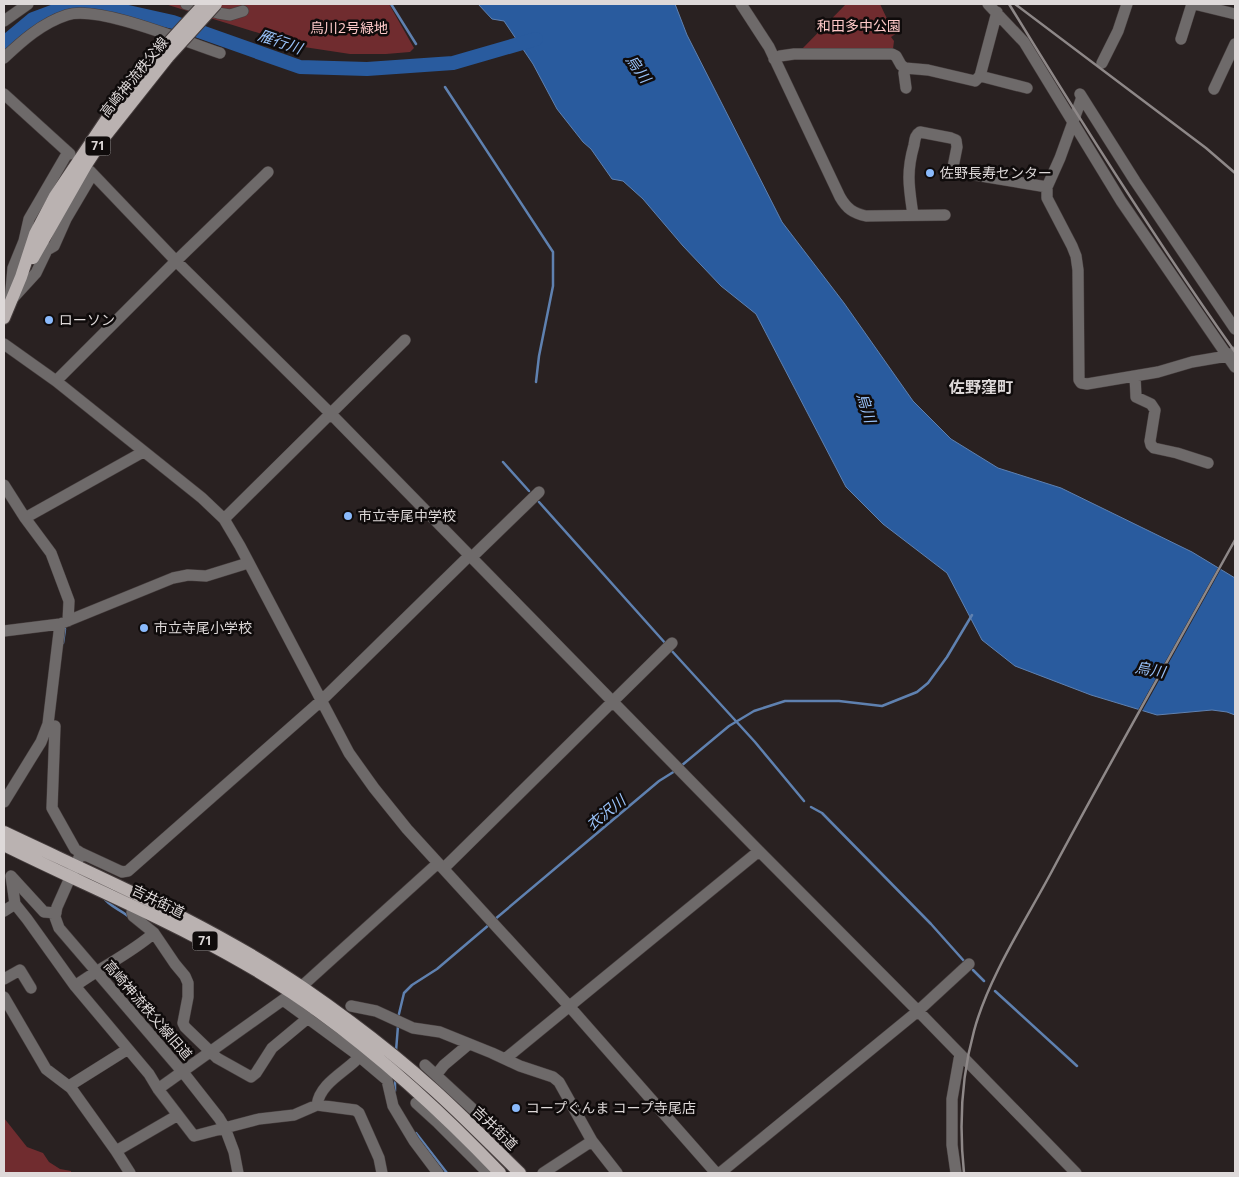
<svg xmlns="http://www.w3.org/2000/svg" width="1239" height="1177" font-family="'Open Sans','Noto Sans JP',sans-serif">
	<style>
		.green { fill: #702c2f }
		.water { fill: #295b9e; stroke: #5f81b0 }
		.pier { fill: #292121 }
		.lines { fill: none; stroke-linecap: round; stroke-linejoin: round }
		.stream { stroke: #5f81b0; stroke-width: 2.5 }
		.river { stroke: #295b9e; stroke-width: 14 }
		.minor-casing { stroke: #463e3e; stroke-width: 12 }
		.major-casing { stroke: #463e3e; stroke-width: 14 }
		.minor { stroke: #6e6a6a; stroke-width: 11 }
		.major { stroke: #bab2b1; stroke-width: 12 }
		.rail { stroke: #8e8888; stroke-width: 2.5 }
		.major-bridge-casing { stroke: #463e3e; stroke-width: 14; stroke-linecap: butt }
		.major-bridge { stroke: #bab2b1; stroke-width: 12 }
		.poi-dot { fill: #8abafc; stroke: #0f0b0b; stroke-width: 2 }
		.labels { text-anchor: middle; stroke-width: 5; stroke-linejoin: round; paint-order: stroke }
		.shield { fill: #0f0b0b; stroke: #a09b9b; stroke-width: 1 }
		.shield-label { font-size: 12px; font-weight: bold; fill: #ded9d9 }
		.park-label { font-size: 14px; fill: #fec9c8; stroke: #0f0b0b }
		.street-label { font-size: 14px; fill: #ded9d9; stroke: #0f0b0b }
		.poi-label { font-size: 14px; fill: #ded9d9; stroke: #0f0b0b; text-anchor: start }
		.water-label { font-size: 15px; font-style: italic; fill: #9ac3fa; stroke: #0f0b0b }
		.quarter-label { font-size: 16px; font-weight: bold; fill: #ded9d9; stroke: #0f0b0b }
	</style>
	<rect width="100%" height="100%" fill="#292121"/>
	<path class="green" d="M165,4H389L414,48L410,52L386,54H350L304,47Z
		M846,4H880L889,23L897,33L891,37L894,41L893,49H802Z
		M4,1118L27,1147L43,1153L49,1162L60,1169L71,1171V1173H4Z"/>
	<path class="water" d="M478,4H675L687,35L782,222L844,303L913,401L951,439L998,468L1061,488L1192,552L1235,578V715L1227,712L1212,710L1157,715L1091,695L1015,666L982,640L947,573L883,524L846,487L756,314L721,286L683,246L643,199L623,181L612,179L591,149L583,142L557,109L533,64L504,21L492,19Z"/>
	<path class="pier" d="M1219,566L1222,567L1141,713L1137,712Z"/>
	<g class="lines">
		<path class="stream" d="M391,4L416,44
			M445,87L553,252V286L539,356L536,382
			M503,462L529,491
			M539,502L666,644
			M63,643L65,629
			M671,650L755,742L804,801
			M681,766L729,726L754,711L785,701H839L882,706L917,692L928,683L947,657L972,615
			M811,807L822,813L931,924L964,961
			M104,898C109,906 121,910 129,917
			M494,920L659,781L675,771
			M973,970L984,981
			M995,991L1077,1066
			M398,1018L404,993L412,985L437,969L490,924
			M396,1051L398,1026
			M395,1079V1091
			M416,1133L447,1173"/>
		<path class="river" d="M4,43L33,19L68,6H101L173,22L300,67L367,69L453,63L536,39"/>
		<g class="minor-casing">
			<path id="minor" d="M186,4L218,13L230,15L243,11
				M741,4L769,47L840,197C847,209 853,213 866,216L945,215
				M988,4L1024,42L1121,201L1235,367
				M1194,4L1235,14
				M4,21L28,4
				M1181,39L1192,4
				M4,58C22,41 42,23 67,15C99,5 186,42 220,53
				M774,59L780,56L794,54H892L896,56L901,65L905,68L928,70L975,81L980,76L997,12
				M1102,63L1118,31L1127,4
				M905,68L904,73L906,88
				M980,76L1027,88
				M1214,89L1235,44
				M4,94L70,154
				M1080,94L1135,181L1235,329
				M1082,97L1060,158L1047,187V198L1072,246L1076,256L1078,270L1079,380L1081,383L1087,384L1158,372L1192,362L1227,356L1235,352
				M90,171L176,261L331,414L759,851L918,1011L1076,1173
				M913,215C909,187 906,173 914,145C915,139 915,135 920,132L951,138L956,140L957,147L953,167L957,172L1047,187
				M14,297L36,273L47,250L54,246L66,219L92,175
				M10,300L13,268L24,241L29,219L68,152
				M4,344L56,381L202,498L224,519L240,546L349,753L374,788L407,829L569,1006L716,1173
				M1135,376L1136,397L1151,404L1155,410L1150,441L1151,445L1154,448L1177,453L1208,463
				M56,381L176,261L268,172
				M4,485L25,518L51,553L69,601L68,621
				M25,518L143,452
				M224,519L405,340
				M471,558L539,492
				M4,631L60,624L173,578L188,575L206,576L248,563
				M55,726L52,808L75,849L81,853
				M4,802L41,742L48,724L60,624
				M444,868L672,643
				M15,904L11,876L44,912L56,913
				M135,906L132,912L133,916L154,933L175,964L185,976L188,983V997L183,1023L185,1027L217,1058L251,1077L256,1073L272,1048L308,1018
				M4,911L15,904L27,919L75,986L149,1074L158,1089L194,1136L259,1119L294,1115L317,1105L355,1110L359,1113L379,1158L382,1173
				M4,979L20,970L31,988
				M75,986C101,967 130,954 154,933
				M4,997L46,1069L71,1088L116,1151L130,1173
				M283,1000L355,1053L387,1080L393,1106L414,1141L438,1173
				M351,1006L376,1011L413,1028L440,1032L492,1053L520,1066L553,1077L559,1082L592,1141L617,1173
				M505,1059L759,851
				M425,1065L476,1112
				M436,1075L444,1065L469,1044
				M69,1086L128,1049
				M158,1089L301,987L438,863
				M416,1103L438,1123L488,1173
				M317,1105C320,1082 348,1071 361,1055
				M116,1151L178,1115
				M238,1173L234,1152L225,1128L219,1118L186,1076L59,928L55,917L57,907L81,853L122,872L128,871L322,700L469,556
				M543,1173L592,1141
				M720,1173L918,1011L969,964
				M956,1173L952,1145V1099L960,1054"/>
		</g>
		<g class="major-casing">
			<path id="major" d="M33,258L86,165L103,139L168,57
				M4,318L21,277L35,234L55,196L112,111L162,50
				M4,832C105,880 209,924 302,987C347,1018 392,1052 433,1089C463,1116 491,1145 520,1173
				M4,845C101,893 202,933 292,993C369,1045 437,1107 500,1173"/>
		</g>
		<use href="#minor" class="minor"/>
		<use href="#major" class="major"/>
		<path class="rail" d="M1009,4C1081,122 1155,239 1235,352
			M1015,4L1206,148L1235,173
			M964,1173C959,1125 961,1078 974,1031C988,978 1026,920 1052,871C1111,760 1174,650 1235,540"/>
		<g class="major-bridge-casing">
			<path id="major-bridge" d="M162,50L204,4
				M168,57L216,4"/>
		</g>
		<use href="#major-bridge" class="major-bridge"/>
	</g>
	<g class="poi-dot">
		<circle cx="930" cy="173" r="5"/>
		<circle cx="49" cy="320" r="5"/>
		<circle cx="348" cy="516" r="5"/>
		<circle cx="144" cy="628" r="5"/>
		<circle cx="516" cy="1108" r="5"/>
	</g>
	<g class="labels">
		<g class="shield">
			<rect x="85.5" y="136.5" width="25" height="19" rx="4"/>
			<rect x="192.5" y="931.5" width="25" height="19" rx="4"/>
		</g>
		<g class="shield-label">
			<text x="98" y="150">71</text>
			<text x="205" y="945">71</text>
		</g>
		<g class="park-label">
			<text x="859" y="31">和田多中公園</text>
			<text x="349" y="33">烏川2号緑地</text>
		</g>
		<g class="street-label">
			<text transform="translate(134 77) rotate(-51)" y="5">高崎神流秩父線</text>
			<text transform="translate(158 901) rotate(26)" y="5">吉井街道</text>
			<text transform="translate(148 1010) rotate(49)" y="5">高崎神流秩父線旧道</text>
			<text transform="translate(495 1128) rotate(44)" y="5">吉井街道</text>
		</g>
		<g class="poi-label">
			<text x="940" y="178">佐野長寿センター</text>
			<text x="59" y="325">ローソン</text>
			<text x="358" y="521">市立寺尾中学校</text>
			<text x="154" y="633">市立寺尾小学校</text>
			<text x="526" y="1113">コープぐんま コープ寺尾店</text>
		</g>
		<g class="water-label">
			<text transform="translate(280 42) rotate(19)" y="5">雁行川</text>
			<text transform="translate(638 69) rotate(55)" y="5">烏川</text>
			<text transform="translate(866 408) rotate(73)" y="5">烏川</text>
			<text transform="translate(1150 670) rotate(10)" y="5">烏川</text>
			<text transform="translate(606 813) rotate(-39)" y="5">衣沢川</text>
		</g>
		<g class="quarter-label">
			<text x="981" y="393">佐野窪町</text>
		</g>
	</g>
	<rect width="1239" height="1177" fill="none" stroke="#ded9d9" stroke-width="10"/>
</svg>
